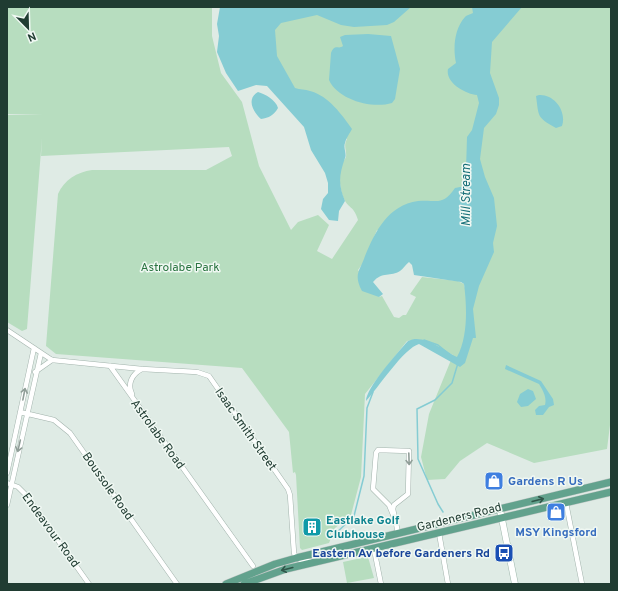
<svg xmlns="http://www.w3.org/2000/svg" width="618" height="591" font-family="Overpass,sans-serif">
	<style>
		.green { fill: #b7ddbf; fill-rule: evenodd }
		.water { fill: #85ccd3 }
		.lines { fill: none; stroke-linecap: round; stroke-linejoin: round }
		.stream { stroke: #85ccd3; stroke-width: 1.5 }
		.street-casing { stroke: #a2b3ac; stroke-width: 5.5 }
		.secondary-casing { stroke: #9eb7ac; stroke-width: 7 }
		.primary-casing { stroke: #c1c8c6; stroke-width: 8 }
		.street { stroke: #fff; stroke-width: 4.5 }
		.secondary { stroke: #fff; stroke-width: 6 }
		.primary { stroke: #62a28d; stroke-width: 7 }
		.oneway { stroke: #909e98 }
		.oneway2 { stroke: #305649 }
		.labels { text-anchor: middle; stroke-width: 3; stroke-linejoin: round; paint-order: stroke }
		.park-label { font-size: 12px; fill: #297440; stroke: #f0f8f3 }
		.street-label { font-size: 12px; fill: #203c32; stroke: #f0f8f3 }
		.shop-label { font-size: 12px; font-weight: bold; fill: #366cbe; stroke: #f0f8f3; text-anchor: start }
		.culture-label { font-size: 12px; font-weight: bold; fill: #0d838f; stroke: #f0f8f3; text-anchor: start }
		.transit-label { font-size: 12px; font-weight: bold; fill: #164399; stroke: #f0f8f3; text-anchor: end }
		.water-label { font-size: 13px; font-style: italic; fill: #187079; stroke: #f0f8f3 }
	</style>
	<rect width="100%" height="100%" fill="#dfebe5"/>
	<path class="green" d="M7,7H212V36L221,73L242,102L259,166L291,230L298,222L318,215L329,225L317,251L332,259L358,220C354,206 349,209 344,199C340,191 338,174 341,165C342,162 345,160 346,157C347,150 343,146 347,139L293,94L274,63L269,19L333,7H611V417L607,449L534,463L487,443L460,461L445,479L427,480L421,457L429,414L453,355C435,346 427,336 407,341L365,394L361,477L351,515L335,528L329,543L302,550L300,548L296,475L295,472L293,473L289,432L242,368L56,354L46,346L58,194C64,180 77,172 92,170H206L232,156L229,147L41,156L42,138L27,329L22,331L7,322V115H43L7,114ZM377,230L480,247L464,288V284L458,281L422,277L410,294L416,297L406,315H403L399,318L394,317L382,296L379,297L358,270L363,263Z
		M366,557H368L374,578L347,583L343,562Z"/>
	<path class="water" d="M220,7H411L394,22L387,25L354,27L341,25L317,15L281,23L275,30L277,56L295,88C300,90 305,89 310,91C329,96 342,115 352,129C350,133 346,138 345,143C343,148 347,154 345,158C339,175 338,184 345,201L339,211L338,221L329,220L321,209L323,199L328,193V183L325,173L311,150L304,127L267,86L256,85L238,91L226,73L217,52L219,36L217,24Z
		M472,7H522L492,42L490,73L499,98V105L496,114L484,128L480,159L485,177L494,198L497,226L493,243L494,252L479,286L473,309L476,338H473L465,363L460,367L419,344C404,348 378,388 366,401C366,388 398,352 408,341C423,333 443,350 457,357C468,337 467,307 464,284L461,282L414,275L412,265L409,262C405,265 403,269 400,271C391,277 382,271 373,282L383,294L379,297L362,291C353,274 360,271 365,256C375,232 388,205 418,201C437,199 442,207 455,188L465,186L467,182L466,170L467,137L472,130L479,103L477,95C466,94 445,83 448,69L456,63C453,49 454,29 465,17C468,14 470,15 473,13Z
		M368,34L391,36L400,69L395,99L392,103C372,109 338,100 329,80L331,53C335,43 338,50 343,46L340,37L345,35Z
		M258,92C265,94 276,100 278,108C274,115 269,118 261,119C253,112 246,99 258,92Z
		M539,95C554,94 567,111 562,126L556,128C536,117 539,116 536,96Z
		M506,365L541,381L553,399L554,405L549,407L543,415H536L535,410L539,406L545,405C547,398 543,390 539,384L505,369Z
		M528,389L533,391L536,399L528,406L521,407L517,402L520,394Z"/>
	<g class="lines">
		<path class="stream" d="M424,340L438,345L448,353
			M443,512L438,504L418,459L417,409L435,400L452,383L458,363
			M331,538L354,516L364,476L367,408L373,392"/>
		<g class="street-casing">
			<path id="street" d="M7,330L52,360L142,369L197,372L209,376L288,489L290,495L294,553L296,558L303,561H310
				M110,366L253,566
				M35,372L52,360
				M132,394C127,384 132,374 142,369
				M20,412L54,420L70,433L177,584
				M7,473L34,348
				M7,483L18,487L25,494L89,584
				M566,503L582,584
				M7,505L41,353
				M394,517L389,505L373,489L376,453L378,450L409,451L408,494L394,505L393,509L398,533
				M439,533L448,584
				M374,549L381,584"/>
		</g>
		<g class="secondary-casing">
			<path id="secondary" d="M500,509L515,584"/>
		</g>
		<g class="primary-casing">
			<path id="primary" d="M226,584L275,564L296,558L611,482
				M244,584L286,569L611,492"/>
		</g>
		<use href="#street" class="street"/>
		<use href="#secondary" class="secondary"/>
		<use href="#primary" class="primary"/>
	</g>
	<defs><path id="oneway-shaft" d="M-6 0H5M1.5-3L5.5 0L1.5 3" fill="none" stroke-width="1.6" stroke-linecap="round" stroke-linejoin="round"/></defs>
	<g class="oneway">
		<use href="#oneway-shaft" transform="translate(24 394) rotate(-79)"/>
		<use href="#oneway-shaft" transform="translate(19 446) rotate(103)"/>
		<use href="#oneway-shaft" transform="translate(409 459) rotate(88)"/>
	</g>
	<g class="oneway2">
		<use href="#oneway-shaft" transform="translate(538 500) rotate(-14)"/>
		<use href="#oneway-shaft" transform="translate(287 569) rotate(166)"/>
	</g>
	<defs>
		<g id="shop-square" transform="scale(1)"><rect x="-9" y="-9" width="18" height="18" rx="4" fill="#3f7fe0" stroke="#f0f8f3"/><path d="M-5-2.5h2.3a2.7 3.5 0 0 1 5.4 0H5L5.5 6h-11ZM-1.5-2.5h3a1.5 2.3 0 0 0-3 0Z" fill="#fff"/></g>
		<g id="building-square" transform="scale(1)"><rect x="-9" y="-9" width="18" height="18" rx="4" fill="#0f9aa8" stroke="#f0f8f3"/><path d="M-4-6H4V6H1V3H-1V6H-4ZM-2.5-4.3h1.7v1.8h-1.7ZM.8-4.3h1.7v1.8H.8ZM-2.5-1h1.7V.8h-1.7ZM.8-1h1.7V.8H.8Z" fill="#fff"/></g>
		<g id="bus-square" transform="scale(1)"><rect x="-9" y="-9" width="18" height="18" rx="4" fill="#1a4fb4" stroke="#f0f8f3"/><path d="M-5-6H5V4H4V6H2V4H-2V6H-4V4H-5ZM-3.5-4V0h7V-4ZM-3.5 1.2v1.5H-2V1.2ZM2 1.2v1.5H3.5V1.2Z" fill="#fff"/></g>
	</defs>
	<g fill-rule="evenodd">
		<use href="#shop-square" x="494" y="481"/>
		<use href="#shop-square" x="556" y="512"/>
		<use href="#building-square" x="312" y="527"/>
		<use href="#bus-square" x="504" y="553"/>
	</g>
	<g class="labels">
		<g class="park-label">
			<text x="180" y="271">Astrolabe Park</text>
		</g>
		<g class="street-label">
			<text transform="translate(246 429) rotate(55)" y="4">Isaac Smith Street</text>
			<text transform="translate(158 434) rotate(54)" y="4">Astrolabe Road</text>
			<text transform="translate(108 486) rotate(55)" y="4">Boussole Road</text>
			<text transform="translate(459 517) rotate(-14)" y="4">Gardeners Road</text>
			<text transform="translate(51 530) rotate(54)" y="4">Endeavour Road</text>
		</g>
		<g class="shop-label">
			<text x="508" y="485">Gardens R Us</text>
			<text x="556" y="536" text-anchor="middle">MSY Kingsford</text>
		</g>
		<g class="culture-label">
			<text x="326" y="524">Eastlake Golf<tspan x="326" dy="14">Clubhouse</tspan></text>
		</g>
		<g class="transit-label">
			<text x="490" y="557">Eastern Av before Gardeners Rd</text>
		</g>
		<g class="water-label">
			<text transform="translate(465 195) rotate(-90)" y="5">Mill Stream</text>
		</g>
	</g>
	<rect width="618" height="591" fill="none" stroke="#203c32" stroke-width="16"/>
	<g transform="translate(28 28) rotate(157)" stroke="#f0f8f3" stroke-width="3" paint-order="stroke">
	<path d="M0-3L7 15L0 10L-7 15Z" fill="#203c32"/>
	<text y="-6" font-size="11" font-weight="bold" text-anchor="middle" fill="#203c32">N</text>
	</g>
</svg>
